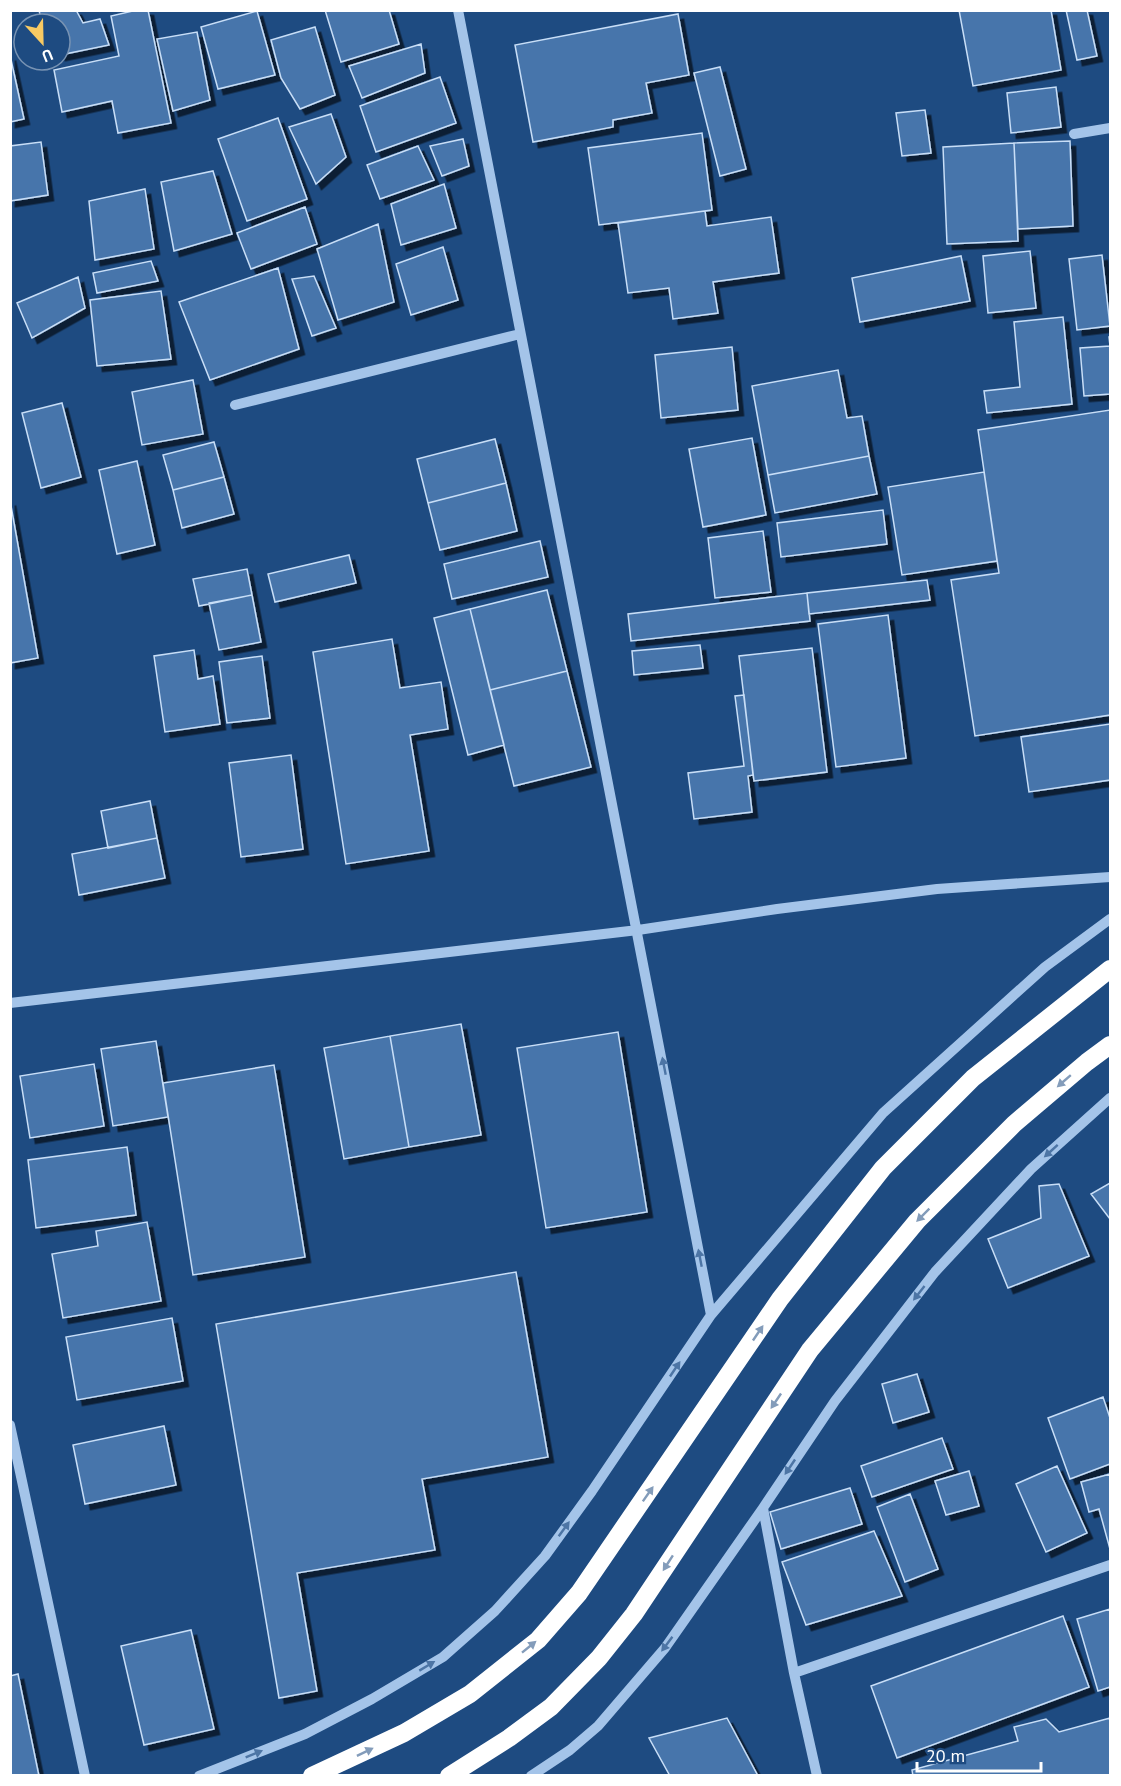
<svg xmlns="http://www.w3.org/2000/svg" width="1121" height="1786" font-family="'PT Sans',sans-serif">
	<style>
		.building { fill: #4775ab; stroke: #c8def7; stroke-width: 1.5; filter: url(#shadow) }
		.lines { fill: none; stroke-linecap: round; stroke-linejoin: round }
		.minor { stroke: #a4c4e9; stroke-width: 10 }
		.highway { stroke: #fff; stroke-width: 18 }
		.oneway { fill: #4d75a5 }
		.oneway2 { fill: #839cba }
	</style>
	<defs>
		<filter id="shadow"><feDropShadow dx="5.5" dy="5.5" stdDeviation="0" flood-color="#0009"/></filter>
	</defs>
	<rect width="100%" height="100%" fill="#1e4b81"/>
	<path class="building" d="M39,10H76L83,23L100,19L109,45L60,55V24H42Z
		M137,10H148L171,123L118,133L112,101L62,112L54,70L119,56L111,16Z
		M325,10H389L399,44L341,62Z
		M959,10H1051L1061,70L973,86Z
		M1066,10H1087L1097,56L1077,60Z
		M257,11L275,75L218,89L201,27Z
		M678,14L689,75L646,83L652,113L613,120V127L533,142L515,45Z
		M315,27L335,95L300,109L281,78L271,40Z
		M197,32L210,100L173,111L157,39Z
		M421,44L425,73L362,98L349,66Z
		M10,55L24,119L10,122Z
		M720,67L746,169L720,176L694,73Z
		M440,77L456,123L376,152L360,106Z
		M1056,87L1061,127L1011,133L1007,93Z
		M925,110L931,153L902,156L896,113Z
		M331,114L346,157L316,184L289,127Z
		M278,118L307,199L247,221L218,139Z
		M702,133L712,210L599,225L588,148Z
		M463,139L469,166L442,176L430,146Z
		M1070,141L1073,226L1018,229L1014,143Z
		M41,142L48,195L10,201V146Z
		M1014,143L1018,241L947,244L943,147Z
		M418,146L434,180L380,199L367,165Z
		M213,171L232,234L174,251L161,182Z
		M444,184L456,228L401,245L391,204Z
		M145,189L154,249L95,260L89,201Z
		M305,207L317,244L251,269L237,233Z
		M705,211L707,226L771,217L779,273L713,282L718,313L673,319L669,288L628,293L618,223Z
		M378,224L394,302L338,320L317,249Z
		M443,247L458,300L411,315L396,264Z
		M1030,251L1036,308L988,313L983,256Z
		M1102,255L1110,326L1077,330L1069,259Z
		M961,256L970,301L860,322L852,278Z
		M151,261L158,281L97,293L93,273Z
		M278,268L299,349L210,380L179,302Z
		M314,276L336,328L312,336L292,279Z
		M78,277L85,308L32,338L17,303Z
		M161,291L171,359L97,366L90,300Z
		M1063,317L1072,404L987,413L984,391L1020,387L1014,322Z
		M1109,337H1110V394L1084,396L1080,348L1110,346Z
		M732,347L738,410L661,418L655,355Z
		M838,370L847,418L862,416L869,456L768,475L752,386Z
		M193,380L203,434L142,445L132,392Z
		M62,403L81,477L41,488L22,413Z
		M1110,410V715L975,736L951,580L999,573L978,430Z
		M752,438L766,515L703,527L689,449Z
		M495,439L506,483L428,503L417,459Z
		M214,442L224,477L173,490L163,455Z
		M869,456L877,494L775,513L768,475Z
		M137,461L155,545L117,554L99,470Z
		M984,472L997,561L902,575L888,487Z
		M224,477L234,514L182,528L173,490Z
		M506,483L517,531L440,550L428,503Z
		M10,500L38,658L10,663Z
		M883,510L887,544L781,557L777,523Z
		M763,531L771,592L715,598L708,538Z
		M540,541L548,577L452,599L444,564Z
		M349,555L356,583L275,602L268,574Z
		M247,569L252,595L199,606L193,579Z
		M927,580L930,600L809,614L807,593Z
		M547,590L567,671L490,690L470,609Z
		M807,593L810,621L631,641L628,614Z
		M252,595L261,642L219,650L209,603Z
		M470,609L504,745L468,755L434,618Z
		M888,615L906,758L836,767L818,624Z
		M392,639L400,688L441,682L448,729L410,735L429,851L346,864L313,652Z
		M700,645L703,668L634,675L632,651Z
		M812,648L827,772L754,781L739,656Z
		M194,650L198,679L213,676L220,724L165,732L154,656Z
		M262,656L270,718L227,723L219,662Z
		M567,671L591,767L514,786L490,690Z
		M744,695L753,775L748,776L752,812L694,819L688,773L744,766L735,696Z
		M1110,724V780L1029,792L1021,737Z
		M291,755L303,849L241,857L229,763Z
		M150,801L157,838L108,848L101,811Z
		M157,838L165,878L79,895L72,854Z
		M461,1024L481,1135L409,1147L390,1036Z
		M618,1032L647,1212L546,1228L517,1048Z
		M390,1036L409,1147L344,1159L324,1048Z
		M156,1041L168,1117L113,1126L101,1049Z
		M94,1064L104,1126L30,1138L20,1076Z
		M274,1065L305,1257L193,1275L163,1083Z
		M127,1147L136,1215L36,1228L28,1160Z
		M1110,1183V1219L1091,1194Z
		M1059,1184L1089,1256L1008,1288L988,1239L1041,1218L1039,1186Z
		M147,1222L161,1301L63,1318L52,1254L98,1246L96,1231Z
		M516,1272L548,1457L422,1479L435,1550L297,1573L317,1691L279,1698L216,1324Z
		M172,1318L183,1381L77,1400L66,1337Z
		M917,1374L929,1412L893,1423L882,1384Z
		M1103,1397L1110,1418V1464L1070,1479L1048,1418Z
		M164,1426L176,1485L85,1504L73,1445Z
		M942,1438L953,1469L872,1497L861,1466Z
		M1057,1466L1087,1533L1046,1552L1016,1484Z
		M969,1471L979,1506L946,1515L935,1481Z
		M1110,1474V1549L1099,1509L1089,1512L1081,1482Z
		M850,1488L862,1524L781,1549L770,1512Z
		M910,1494L938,1569L905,1582L877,1507Z
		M874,1531L902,1596L806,1625L782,1562Z
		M1110,1609V1687L1098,1691L1077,1619Z
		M1063,1616L1089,1687L897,1758L871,1686Z
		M191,1630L214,1729L144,1745L121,1646Z
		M18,1674L39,1776H10V1676Z
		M727,1718L758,1776H670L649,1738Z
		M1110,1718V1776H913L912,1770L1018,1741L1014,1727L1046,1719L1059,1732Z"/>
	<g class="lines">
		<path class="minor" d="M458,10L711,1315
			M1074,134L1110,128
			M235,405L520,334
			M10,1003L638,930L777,909L937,889L1110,877
			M10,1425L85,1776
			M763,1508L794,1673L817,1776
			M794,1673L1110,1565
			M199,1776L305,1734L372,1699L443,1657L495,1611L545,1556L592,1491L711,1315L883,1113L1045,967L1110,919
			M531,1776L570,1750L598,1726L665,1648L763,1508L835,1401L935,1272L1031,1169L1110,1098"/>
		<path class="highway" d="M312,1776L404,1733L470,1694L538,1640L579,1593L780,1299L883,1168L973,1078L1110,969
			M449,1776L509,1738L551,1707L599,1658L634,1614L810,1350L917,1221L1014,1124L1087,1062L1110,1045"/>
	</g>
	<defs><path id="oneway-solid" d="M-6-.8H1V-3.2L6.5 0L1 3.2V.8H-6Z" transform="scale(1.5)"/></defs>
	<g class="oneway">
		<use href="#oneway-solid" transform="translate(664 1066) rotate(-101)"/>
		<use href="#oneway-solid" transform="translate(1051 1151) rotate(138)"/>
		<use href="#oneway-solid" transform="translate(700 1258) rotate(-101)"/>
		<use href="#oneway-solid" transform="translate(919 1293) rotate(128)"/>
		<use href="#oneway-solid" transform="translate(675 1369) rotate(-56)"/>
		<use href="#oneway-solid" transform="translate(790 1467) rotate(124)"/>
		<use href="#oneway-solid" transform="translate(564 1529) rotate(-54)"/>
		<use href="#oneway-solid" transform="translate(667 1644) rotate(127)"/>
		<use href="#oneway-solid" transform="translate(427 1666) rotate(-31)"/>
		<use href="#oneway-solid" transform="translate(254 1754) rotate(-22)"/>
	</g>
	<g class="oneway2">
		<use href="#oneway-solid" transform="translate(1064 1081) rotate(139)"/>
		<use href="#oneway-solid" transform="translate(923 1215) rotate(135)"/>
		<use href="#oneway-solid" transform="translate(758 1333) rotate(-56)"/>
		<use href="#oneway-solid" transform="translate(776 1401) rotate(124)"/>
		<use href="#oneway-solid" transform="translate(648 1494) rotate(-55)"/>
		<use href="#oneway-solid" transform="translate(668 1563) rotate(123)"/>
		<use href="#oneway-solid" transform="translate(529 1647) rotate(-39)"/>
		<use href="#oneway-solid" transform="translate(365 1752) rotate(-26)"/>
	</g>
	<rect width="1121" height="1786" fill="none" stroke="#ffffff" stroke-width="24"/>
	<g transform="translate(42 42) rotate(158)"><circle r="28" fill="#1e4b81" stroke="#7893b3" stroke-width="1.5"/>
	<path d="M0-4.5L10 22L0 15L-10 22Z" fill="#f8ca63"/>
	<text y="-9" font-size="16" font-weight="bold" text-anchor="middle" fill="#ffffff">U</text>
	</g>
	<path d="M917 1762v9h124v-9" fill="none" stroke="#ffffff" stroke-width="3"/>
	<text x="926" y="1762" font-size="18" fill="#ffffff" stroke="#1e4b81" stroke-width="4.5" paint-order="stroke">20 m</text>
</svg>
